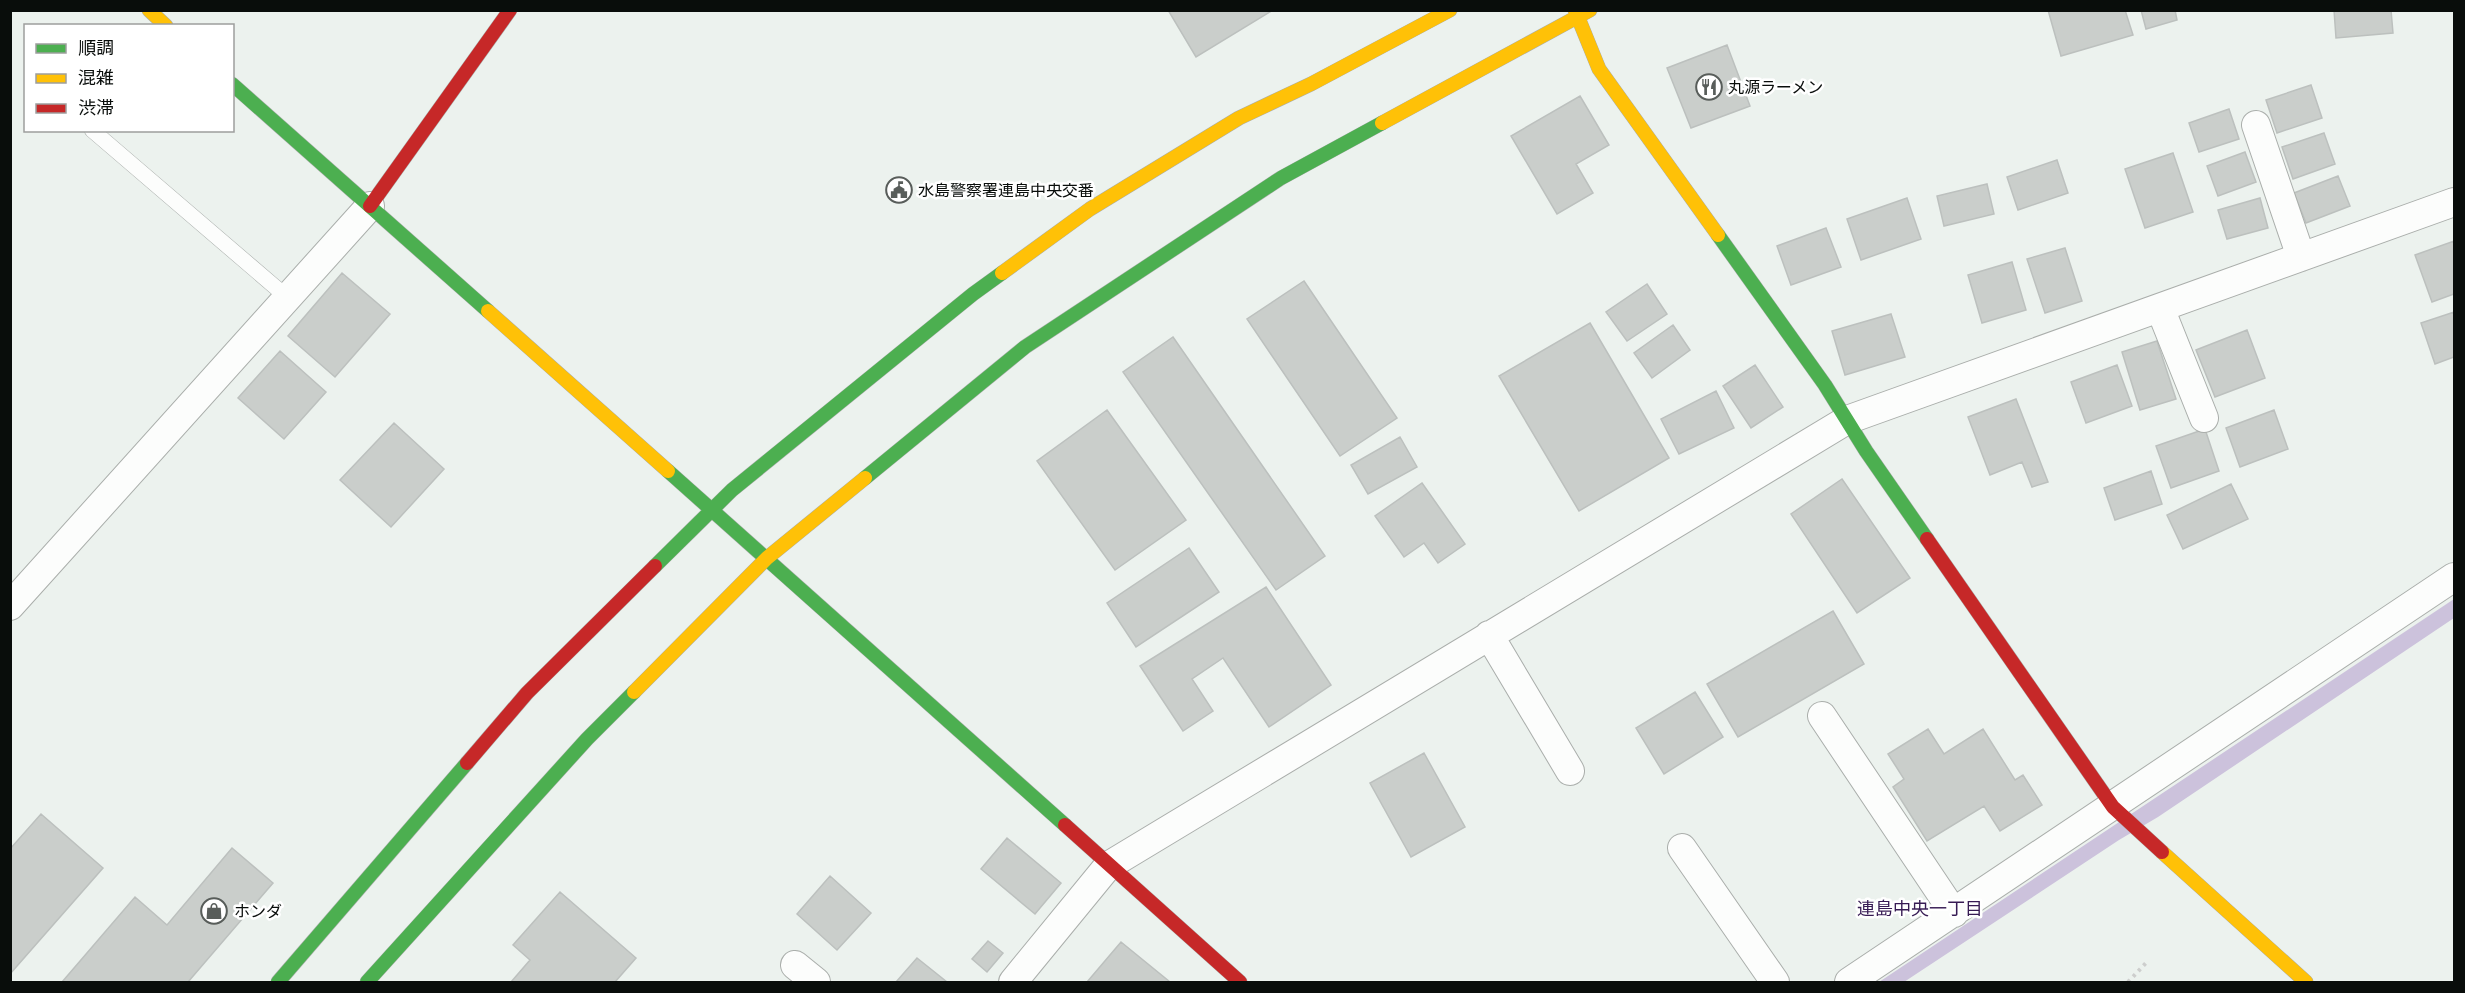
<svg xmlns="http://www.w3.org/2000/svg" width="2465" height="993" font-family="'DM Sans','Noto Sans JP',sans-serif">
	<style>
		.water { fill: #ccc2dc }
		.building { fill: #cacecb; stroke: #bcc0be; stroke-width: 1.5 }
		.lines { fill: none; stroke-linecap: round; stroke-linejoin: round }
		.lane-casing { stroke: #aaaeab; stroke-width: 16 }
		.street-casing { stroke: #aaaeab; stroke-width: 30 }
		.fast-casing { stroke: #aaaeab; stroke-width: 15 }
		.slow-casing { stroke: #aaaeab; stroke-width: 15 }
		.jam-casing { stroke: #aaaeab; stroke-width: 15 }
		.path { stroke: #cdcecd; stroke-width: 4; stroke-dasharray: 3 4.5; stroke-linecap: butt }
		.lane { stroke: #fcfdfc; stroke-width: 15 }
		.street { stroke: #fcfdfc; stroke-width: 28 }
		.fast { stroke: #4caf50; stroke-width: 14 }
		.slow { stroke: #ffc107; stroke-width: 14 }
		.jam { stroke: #c62828; stroke-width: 14 }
		.labels { text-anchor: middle; stroke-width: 5; stroke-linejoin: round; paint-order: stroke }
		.poi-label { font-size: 16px; fill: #090d0b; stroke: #fff; text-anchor: start }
		.neighbourhood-label { font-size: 18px; fill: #371b54; stroke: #fff }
	</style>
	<rect width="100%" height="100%" fill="#ecf2ee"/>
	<path class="water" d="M2454,599V618L2158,817L2119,840L1904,982H1879Z"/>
	<path class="building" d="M1168,10H1273L1196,57Z
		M2048,10H2125L2133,35L2061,56Z
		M2141,10H2175L2177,20L2146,29Z
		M2334,10H2391L2393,33L2336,38Z
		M1727,45L1750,106L1691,128L1667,68Z
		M2311,85L2322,118L2277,133L2266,100Z
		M1580,96L1609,145L1576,164L1593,193L1557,214L1511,136Z
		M2229,109L2239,139L2199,152L2189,123Z
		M2324,133L2335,164L2293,179L2282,147Z
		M2245,152L2256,182L2218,196L2207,166Z
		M2173,153L2193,212L2145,228L2125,169Z
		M2057,160L2068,193L2018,210L2007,177Z
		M2338,176L2350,206L2306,223L2294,193Z
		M1987,184L1994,214L1944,226L1937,196Z
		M1907,198L1921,239L1861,260L1847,219Z
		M2260,198L2268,228L2227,239L2218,210Z
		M1826,228L1841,267L1791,285L1777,246Z
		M2454,241V294L2432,302L2415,255Z
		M2065,248L2082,301L2045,313L2027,259Z
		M2012,262L2026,310L1982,323L1968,275Z
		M342,273L390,314L335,377L288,336Z
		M1304,281L1397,418L1340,456L1247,319Z
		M1647,284L1667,314L1627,341L1606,312Z
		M2454,312V357L2435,364L2421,323Z
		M1891,314L1905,357L1845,375L1832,331Z
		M1590,323L1669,458L1579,511L1499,376Z
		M1673,325L1690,350L1652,378L1634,353Z
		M2247,330L2265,378L2215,397L2196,350Z
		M1173,337L1325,556L1276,590L1123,372Z
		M2157,341L2176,399L2140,410L2122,352Z
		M280,351L326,392L284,439L238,398Z
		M1755,365L1783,407L1751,428L1723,386Z
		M2117,365L2132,406L2086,423L2071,382Z
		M1716,391L1734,428L1679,454L1661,419Z
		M2016,399L2048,482L2032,487L2022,462L1990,475L1968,417Z
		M1107,410L1186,520L1115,570L1037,461Z
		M2274,410L2288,449L2240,467L2226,428Z
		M394,423L444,469L391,527L340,480Z
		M2205,429L2219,471L2171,488L2156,446Z
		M1400,437L1417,467L1368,494L1351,465Z
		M2151,471L2162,504L2115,520L2104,488Z
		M1842,479L1910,578L1857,613L1791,514Z
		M1422,483L1465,544L1438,563L1424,543L1404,557L1375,516Z
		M2231,484L2248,519L2183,549L2167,515Z
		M1189,548L1219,592L1136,647L1107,603Z
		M1266,587L1331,685L1269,727L1223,658L1192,679L1213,711L1183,731L1140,666Z
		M1833,611L1864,664L1738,737L1707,684Z
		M1695,692L1723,737L1664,774L1636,728Z
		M1928,729L1944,754L1983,729L2015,780L2023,775L2042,805L2000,831L1984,806L1927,841L1893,787L1904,779L1888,754Z
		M1424,753L1465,827L1411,857L1370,783Z
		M41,814L103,868L10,974V849Z
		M1007,838L1061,883L1035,914L981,869Z
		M232,848L273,883L188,982H62L135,897L167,925Z
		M830,876L871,913L837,950L797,914Z
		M560,892L636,958L615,982H511L530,960L513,945Z
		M988,941L1003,953L987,972L972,959Z
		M1121,942L1170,982H1087Z
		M917,958L947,982H896Z"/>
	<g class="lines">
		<g class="lane-casing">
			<path id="lane" d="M92,130L288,298"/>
		</g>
		<g class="street-casing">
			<path id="street" d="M2256,125L2301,257
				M2160,308L2204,418
				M10,606L370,206
				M1489,635L1570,771
				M1822,716L1954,913
				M1682,848L1775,982
				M795,965L816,982
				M1013,982L1108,866L1847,420L2454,202
				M1849,982L2454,577"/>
		</g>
		<g class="fast-casing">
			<path id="fast" d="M232,84L488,311
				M1718,235L1825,385L1866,451L1927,539
				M668,471L1065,825
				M865,478L1025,347L1281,178L1382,123
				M655,566L732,490L973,294L1002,273
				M278,982L467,763
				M367,982L587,739L634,692"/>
		</g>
		<g class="slow-casing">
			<path id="slow" d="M149,10L166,26
				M1575,10L1599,69L1718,235
				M1382,123L1590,10
				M1002,273L1090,209L1239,118L1311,84L1450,10
				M488,311L668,471
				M634,692L767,558L865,478
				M2162,852L2306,982"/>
		</g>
		<g class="jam-casing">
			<path id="jam" d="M370,206L510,10
				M1927,539L2113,807L2162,852
				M467,763L527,693L655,566
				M1065,825L1240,982"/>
		</g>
		<path class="path" d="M2128,982L2146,963"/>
		<use href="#lane" class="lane"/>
		<use href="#street" class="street"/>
		<use href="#fast" class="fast"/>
		<use href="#slow" class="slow"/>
		<use href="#jam" class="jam"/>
	</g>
	<defs>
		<g id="restaurant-ring" transform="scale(1.35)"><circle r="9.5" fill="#fff" stroke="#585d5a" stroke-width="1.5"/><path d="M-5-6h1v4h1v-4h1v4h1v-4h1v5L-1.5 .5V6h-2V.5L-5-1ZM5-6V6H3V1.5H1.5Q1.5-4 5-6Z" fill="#585d5a"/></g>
		<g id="civic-ring" transform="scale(1.35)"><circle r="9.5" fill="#fff" stroke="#585d5a" stroke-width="1.5"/><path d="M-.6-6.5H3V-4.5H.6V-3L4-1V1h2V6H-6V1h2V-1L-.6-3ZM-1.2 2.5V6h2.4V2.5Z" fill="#585d5a"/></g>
		<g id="shop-ring" transform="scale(1.35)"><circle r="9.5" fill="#fff" stroke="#585d5a" stroke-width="1.5"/><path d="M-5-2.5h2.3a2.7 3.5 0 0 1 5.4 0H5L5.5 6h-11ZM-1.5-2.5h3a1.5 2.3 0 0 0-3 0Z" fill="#585d5a"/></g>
	</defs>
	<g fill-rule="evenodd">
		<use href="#restaurant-ring" x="1709" y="87"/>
		<use href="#civic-ring" x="899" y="190"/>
		<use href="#shop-ring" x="214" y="911"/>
	</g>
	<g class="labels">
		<g class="poi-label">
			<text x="1728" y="93">丸源ラーメン</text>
			<text x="918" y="196">水島警察署連島中央交番</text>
			<text x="234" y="917">ホンダ</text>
		</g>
		<g class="neighbourhood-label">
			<text x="1920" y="915">連島中央一丁目</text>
		</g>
	</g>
	<rect width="2465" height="993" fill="none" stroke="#090d0b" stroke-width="24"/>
	<rect x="24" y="24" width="210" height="108" fill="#ffffff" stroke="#9d9e9d" stroke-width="1.5"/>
	<rect x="36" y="44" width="30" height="9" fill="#4caf50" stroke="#9d9e9d" stroke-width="1.5"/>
	<text x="78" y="54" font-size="18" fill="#090d0b">順調</text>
	<rect x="36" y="74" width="30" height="9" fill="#ffc107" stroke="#9d9e9d" stroke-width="1.5"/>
	<text x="78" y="84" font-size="18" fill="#090d0b">混雑</text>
	<rect x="36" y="104" width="30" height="9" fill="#c62828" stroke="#9d9e9d" stroke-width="1.5"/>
	<text x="78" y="114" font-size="18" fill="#090d0b">渋滞</text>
</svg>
